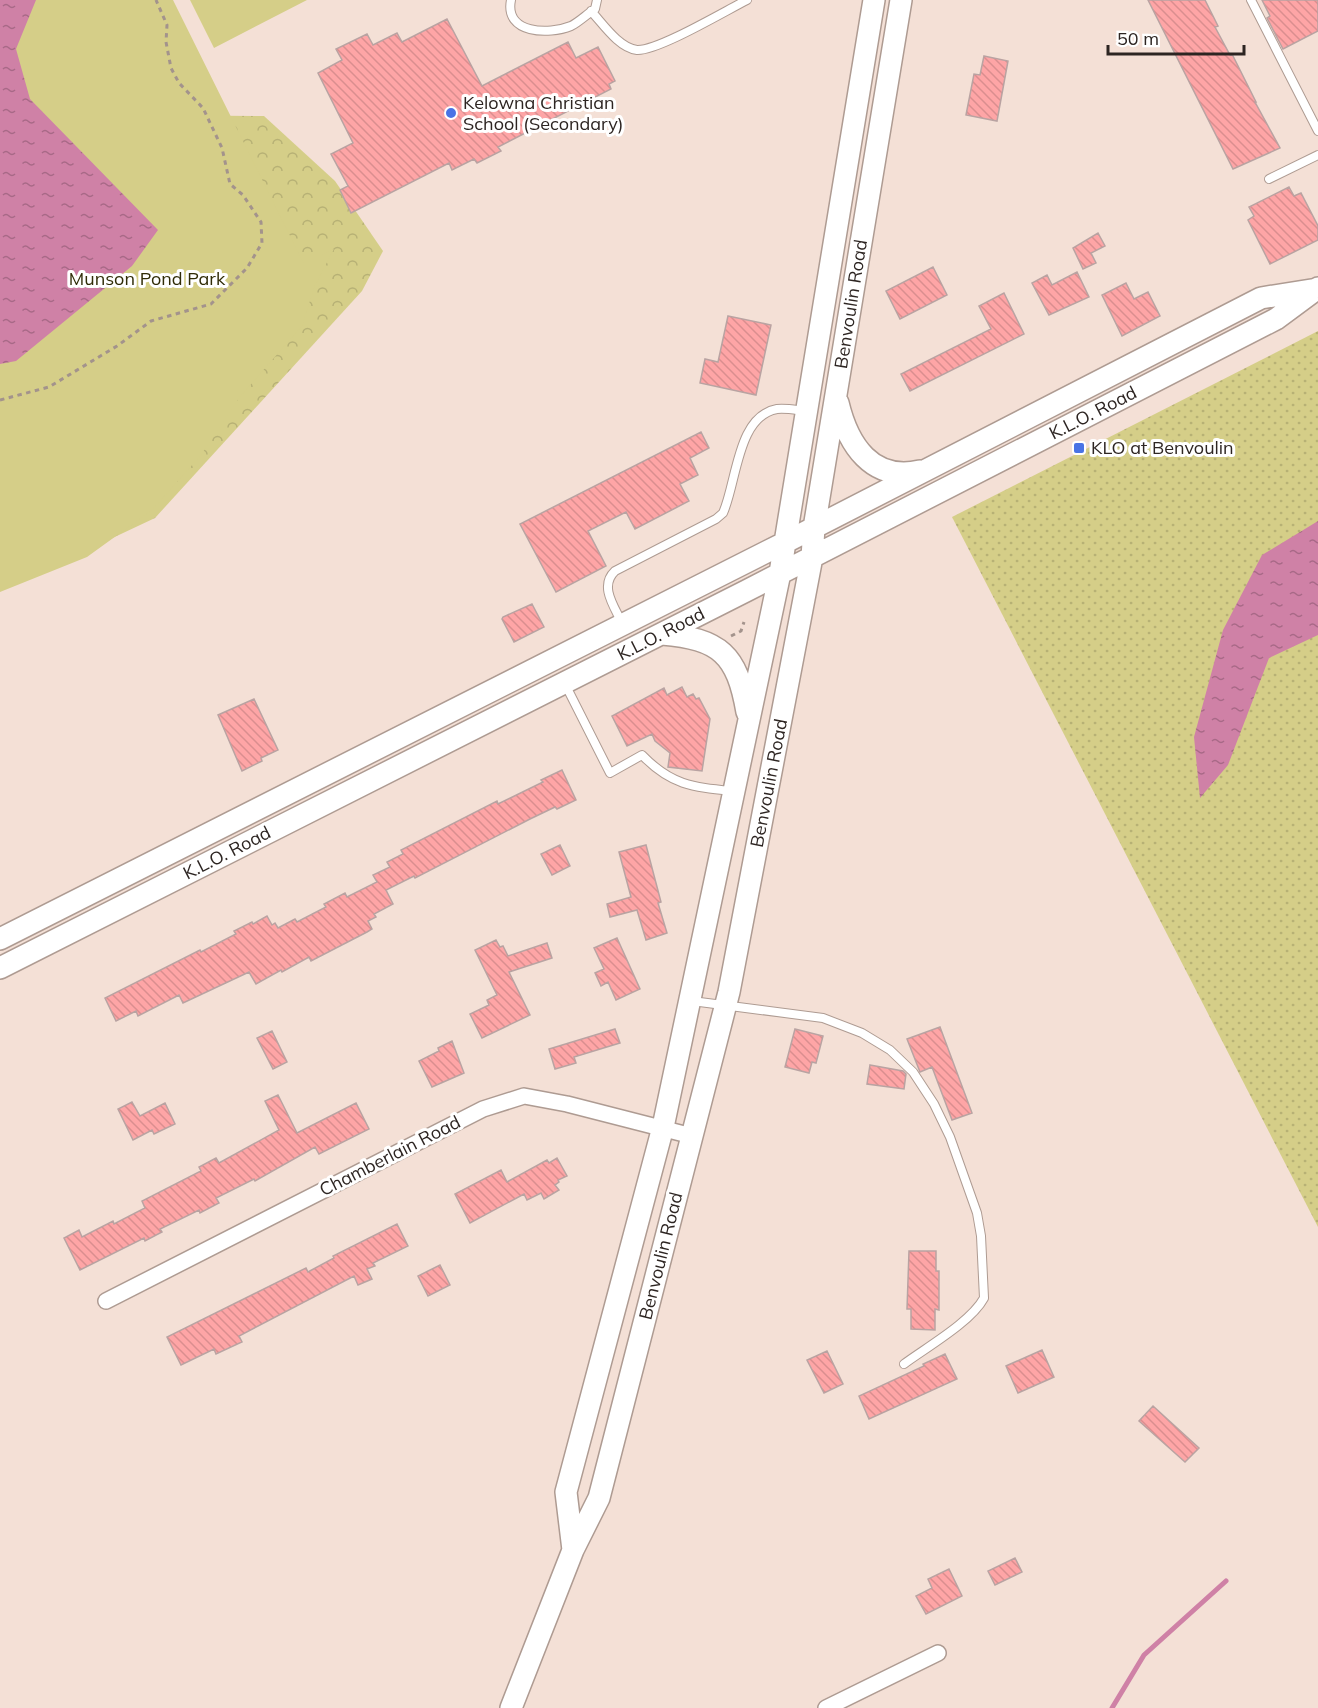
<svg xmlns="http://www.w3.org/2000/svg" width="1318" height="1708" font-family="Mulish,sans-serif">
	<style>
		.grass { fill: url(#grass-dots) }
		.forest { fill: url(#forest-crowns) }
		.park { fill: #d5ce88 }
		.water { fill: url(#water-ripples) }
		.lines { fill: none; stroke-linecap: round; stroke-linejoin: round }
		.stream { stroke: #cf81a6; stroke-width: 5 }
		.building { fill: url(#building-back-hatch); stroke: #b9a3a2; stroke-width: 1.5 }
		.lane-casing { stroke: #ae9b92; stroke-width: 10 }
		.street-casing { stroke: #ae9b92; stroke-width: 18 }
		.secondary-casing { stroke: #ae9b92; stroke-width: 24 }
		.path { stroke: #a3938c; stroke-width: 3; stroke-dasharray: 4.5 4.5; stroke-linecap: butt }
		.lane { stroke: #fff; stroke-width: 8 }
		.street { stroke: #fff; stroke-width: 15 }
		.secondary { stroke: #fff; stroke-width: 21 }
		.poi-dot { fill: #4973e5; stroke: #fff; stroke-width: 2 }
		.labels { text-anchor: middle; stroke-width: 6; stroke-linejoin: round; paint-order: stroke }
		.poi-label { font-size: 18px; fill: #2d2522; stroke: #fff; text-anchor: start }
		.park-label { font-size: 18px; fill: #302c07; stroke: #fff }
		.street-label { font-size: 18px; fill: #2d2522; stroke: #fff }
	</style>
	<defs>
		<pattern id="grass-dots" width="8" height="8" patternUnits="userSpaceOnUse" patternTransform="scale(1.5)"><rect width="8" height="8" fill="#d5ce88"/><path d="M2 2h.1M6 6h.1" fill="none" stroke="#b7b175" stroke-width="1.8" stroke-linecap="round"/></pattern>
		<pattern id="forest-crowns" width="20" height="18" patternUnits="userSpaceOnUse" patternTransform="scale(1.5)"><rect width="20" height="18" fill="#d5ce88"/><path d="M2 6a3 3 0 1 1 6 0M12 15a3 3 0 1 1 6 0" fill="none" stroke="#b7b175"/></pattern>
		<pattern id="water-ripples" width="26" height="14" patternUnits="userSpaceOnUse" patternTransform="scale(1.5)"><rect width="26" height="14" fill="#cf81a6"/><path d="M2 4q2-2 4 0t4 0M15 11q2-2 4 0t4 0" fill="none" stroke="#a86987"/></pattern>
		<pattern id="building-back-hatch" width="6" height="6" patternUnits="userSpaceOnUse" patternTransform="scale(1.5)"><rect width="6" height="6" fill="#fea5a6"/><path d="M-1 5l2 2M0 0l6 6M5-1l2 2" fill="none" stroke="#da8e8f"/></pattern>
	</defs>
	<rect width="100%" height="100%" fill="#f4e0d6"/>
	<path class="grass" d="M1318,331V1227L952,517Z"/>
	<path class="forest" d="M134,115L264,116L335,181L383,251L362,291L155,518L0,591V468Z"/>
	<path class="park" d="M0,0H173L304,264L334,249L315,285L302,326L239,398L201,455L152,510L87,557L0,592Z
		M190,0H307L214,48Z"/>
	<path class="water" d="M0,0H36L16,49L30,99L158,230L132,266L16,361L0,364Z
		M1318,521V635L1269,658L1228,765L1200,798L1194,737L1223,630L1262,555Z"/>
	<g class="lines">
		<path class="stream" d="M1112,1708L1144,1655L1226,1581"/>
	</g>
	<path class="building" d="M1148,0H1205L1218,26L1215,27L1230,55L1232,54L1256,102H1255L1280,148L1233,169Z
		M1262,0H1318V31L1283,49L1267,18L1270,16Z
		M447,19L482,86L568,42L576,58L598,47L615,81L609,84L611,89L498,147L501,151L477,163L474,159L452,170L449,163L351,213L340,190L348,186L331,154L353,143L318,73L342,60L336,49L367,34L373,45L397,33L402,42Z
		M984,56L1008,61L997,121L966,115L974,74L980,75Z
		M1289,187L1294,196L1301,193L1318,226V240L1270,264L1248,220L1254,216L1249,207Z
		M1098,233L1105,246L1091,253L1096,263L1083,269L1073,248Z
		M933,267L947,295L900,319L886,291Z
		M1077,272L1089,297L1049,315L1032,283L1047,275L1052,285Z
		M1126,283L1134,299L1148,292L1160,316L1122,336L1102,295Z
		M1004,293L1024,334L910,391L901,374L991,329L979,306Z
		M728,316L771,325L756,395L700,383L705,359L718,362Z
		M701,432L709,448L690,458L698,475L680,484L689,501L635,529L626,512L588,531L606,566L556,592L520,524Z
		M532,604L544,627L514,642L502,619L503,617Z
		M682,687L687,697L693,694L696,699L699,698L710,719L702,771L668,767L670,753L655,741L652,734L627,746L612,716L664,688L667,695Z
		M254,699L278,750L261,758L262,761L242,771L218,715Z
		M562,770L576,800L557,809L555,807L530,819L415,878L414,876L386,890L393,904L374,914L376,917L368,921L372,929L367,932L311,961L309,957L282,972L281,970L256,984L249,972L183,1003L179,995L138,1016L136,1011L116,1021L105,998L200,950L201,952L236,934L234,931L252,922L253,924L267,916L272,925L275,923L278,928L295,919L297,922L326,907L324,904L345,893L347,897L377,882L373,875L390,867L387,862L403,854L401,850L497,801L498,804L543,782L541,780Z
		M560,845L570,866L552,875L541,854Z
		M646,845L661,902L658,903L667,933L646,940L637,910L610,917L607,904L631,897L619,852Z
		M617,938L640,989L616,1000L608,982L601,986L595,973L604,969L594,948Z
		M496,940L500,947L503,946L508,956L547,943L552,958L509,972L530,1015L482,1038L470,1014L489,1005L487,1000L497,995L475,950Z
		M940,1027L972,1113L952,1120L932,1067L920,1072L907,1039Z
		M615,1029L620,1043L574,1057L576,1063L555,1069L549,1049Z
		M795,1029L823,1036L816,1063L812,1062L809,1073L785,1067Z
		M272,1031L287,1062L273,1069L257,1038Z
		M452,1041L464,1073L432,1087L419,1061L439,1051L438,1048Z
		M870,1065L903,1071L906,1074L904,1089L867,1084Z
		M278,1095L297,1133L356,1103L369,1129L319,1154L315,1147L255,1181L254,1179L216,1198L219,1203L200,1213L199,1210L160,1229L162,1232L145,1241L144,1238L80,1270L64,1238L79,1230L82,1237L113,1221L114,1224L145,1208L142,1201L201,1171L199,1167L216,1158L219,1163L279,1130L265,1101Z
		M132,1102L140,1116L165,1103L175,1124L154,1134L152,1130L133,1140L118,1109Z
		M557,1158L567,1176L558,1180L559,1182L555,1185L559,1190L544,1199L541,1193L527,1200L524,1194L470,1223L455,1194L501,1170L507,1182L547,1160L549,1163Z
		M397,1224L408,1246L373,1263L375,1266L367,1269L372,1279L358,1285L354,1276L239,1336L242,1342L216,1354L214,1349L181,1365L167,1337L306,1268L308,1272L334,1258L333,1256Z
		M909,1251H936V1271H939V1310L935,1309V1330L911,1329V1309H907Z
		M440,1265L450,1285L428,1296L418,1276Z
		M1042,1350L1054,1377L1018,1393L1006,1366Z
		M827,1351L843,1384L824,1393L807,1360Z
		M945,1354L957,1379L869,1419L859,1396L924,1366L923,1364Z
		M1153,1406L1199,1448L1185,1462L1139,1421Z
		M1015,1558L1022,1572L995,1585L988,1571Z
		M949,1569L962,1596L926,1614L916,1596L932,1588L928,1579Z"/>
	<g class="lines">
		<g class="lane-casing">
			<path id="lane" d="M511,0C504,34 549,35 571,26C579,22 587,14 595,9L597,0
				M1251,0L1318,131
				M591,11C603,24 619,48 637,50C658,51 725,11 747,0
				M1269,179L1318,155
				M622,623C614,606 599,586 615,571L716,519L723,513C737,482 737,416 777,409C786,408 796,410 805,411
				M565,684L610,773L642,755C671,785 692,787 732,791
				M692,1001L823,1018L862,1033L890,1050L913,1072L934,1104L950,1137L977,1213L981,1236L984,1298C971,1322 927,1347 904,1364"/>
		</g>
		<g class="street-casing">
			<path id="street" d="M106,1301L483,1109L524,1096L567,1104L692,1136
				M826,1708L938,1653"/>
		</g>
		<g class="secondary-casing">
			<path id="secondary" d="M838,403C848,445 872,482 920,471
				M662,634C720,639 737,654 747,712
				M0,939L786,542L1261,298L1311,290
				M0,968L746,591L1276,319L1318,288
				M573,1550L566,1492L663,1127L780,573L874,0
				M511,1708L573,1550L599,1498L729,992L812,557L814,528L901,0"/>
		</g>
		<path class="path" d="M0,400L49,387L117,346L151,321L211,304L247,268L262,243L261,222L243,195L230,184L222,148L203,108L179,83L171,68L166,42L167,25L156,0
			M731,636L741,631L744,622"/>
		<use href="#lane" class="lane"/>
		<use href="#street" class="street"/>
		<use href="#secondary" class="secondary"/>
	</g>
	<g class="poi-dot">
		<circle cx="451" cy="113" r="6"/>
		<rect x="1073" y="442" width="12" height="12" rx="3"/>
	</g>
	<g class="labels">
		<g class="poi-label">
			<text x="463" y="109">Kelowna Christian<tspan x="463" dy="21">School (Secondary)</tspan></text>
			<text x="1091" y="454">KLO at Benvoulin</text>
		</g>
		<g class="park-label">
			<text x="147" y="285">Munson Pond Park</text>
		</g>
		<g class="street-label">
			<text transform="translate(851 304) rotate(-81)" y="6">Benvoulin Road</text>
			<text transform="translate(1093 413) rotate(-27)" y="6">K.L.O. Road</text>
			<text transform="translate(661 634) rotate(-27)" y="6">K.L.O. Road</text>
			<text transform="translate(769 783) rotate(-79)" y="6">Benvoulin Road</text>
			<text transform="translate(227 853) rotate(-27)" y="6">K.L.O. Road</text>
			<text transform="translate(390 1156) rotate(-27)" y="6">Chamberlain Road</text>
			<text transform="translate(661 1256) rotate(-76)" y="6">Benvoulin Road</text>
		</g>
	</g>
	<path d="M1108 45v9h136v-9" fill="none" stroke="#2d2522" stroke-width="3"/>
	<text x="1117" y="45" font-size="18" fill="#2d2522" stroke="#ffffff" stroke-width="4.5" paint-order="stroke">50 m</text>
</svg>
